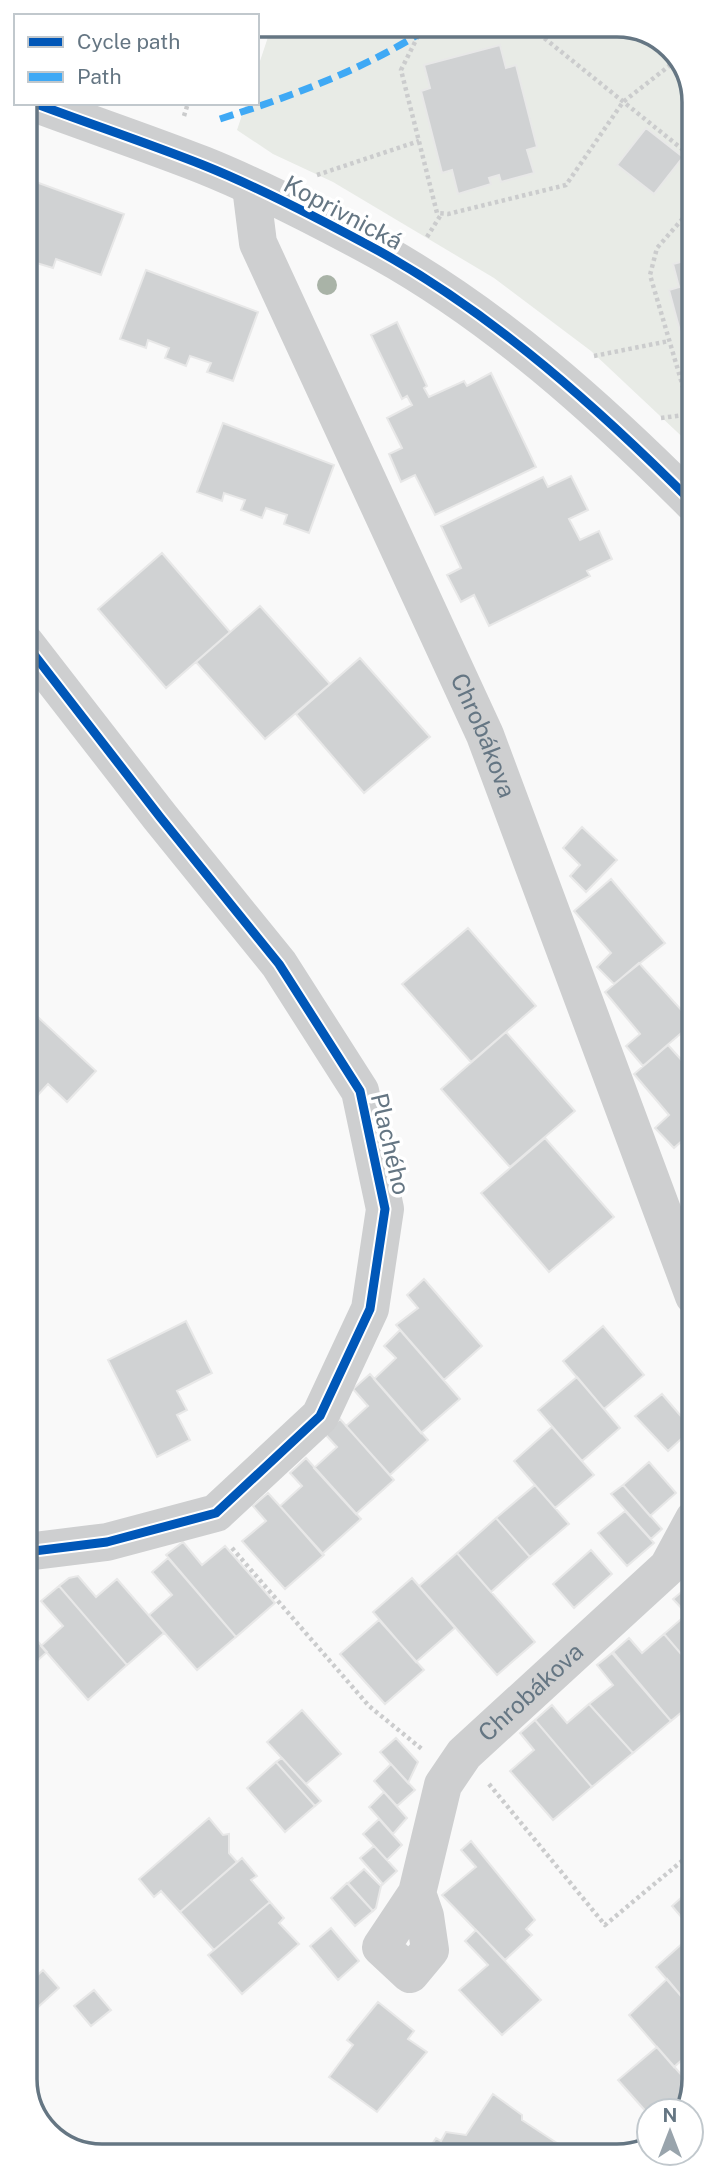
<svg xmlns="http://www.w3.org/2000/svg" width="719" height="2181" font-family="'Public Sans',sans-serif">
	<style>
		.green { fill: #e8ebe6 }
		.building { fill: #d0d2d3; stroke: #e8e8e8; stroke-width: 2 }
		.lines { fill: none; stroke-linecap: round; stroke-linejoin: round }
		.path { stroke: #cbcccd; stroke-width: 4.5; stroke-dasharray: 3.5 3.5; stroke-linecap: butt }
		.minor { stroke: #cecfd0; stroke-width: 38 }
		.quiet { stroke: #3fa9f5; stroke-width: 7; stroke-dasharray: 14 7; stroke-linecap: butt }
		.cycleway-casing { stroke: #fff; stroke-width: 13 }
		.cycleway { stroke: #0057b8; stroke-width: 9 }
		.tree { fill: #a9b3a7 }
		.labels { text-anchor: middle; stroke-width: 7; stroke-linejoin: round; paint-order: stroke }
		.street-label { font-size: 24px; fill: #657683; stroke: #fff }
		.rim { fill: none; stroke: #657683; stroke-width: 3.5 }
	</style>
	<rect width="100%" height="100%" fill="#f9f9f9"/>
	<path class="green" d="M272,25H623L668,43L692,82V446L591,351L494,278L333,182L273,154L237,130L246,103H257V70Z"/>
	<path class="building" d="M500,45L506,68L516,65L537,147L527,150L534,173L501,182L499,175L489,178L491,184L458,194L452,170L442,173L421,91L430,88L424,65Z
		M646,128L683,157L654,194L617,165Z
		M25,178L124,214L101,275L56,259L53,268L30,261L34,251L25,248Z
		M692,259V372H691L669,290L679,287L673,264Z
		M146,270L258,312L233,381L207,372L211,363L190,356L186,366L165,358L169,348L148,340L146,348L120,339Z
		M397,322L427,386L424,388L429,397L464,381L467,386L491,373L536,467L435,515L415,475L401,482L389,454L402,448L387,418L412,405L407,396L402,399L371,335Z
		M223,423L334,465L309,533L284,524L287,515L266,508L262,518L241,510L245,500L224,493L222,501L197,492Z
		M571,476L588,510L569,519L580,540L599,531L612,559L587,571L590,576L489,626L474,595L461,602L447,575L461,568L441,526L543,477L548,487Z
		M162,553L230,632L166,688L98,609Z
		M260,606L330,684L265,739L196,662Z
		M360,658L430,737L364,793L296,714Z
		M582,827L617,860L586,892L570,876L580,865L563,848Z
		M611,879L665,943L614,984L597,967L611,953L574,911Z
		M468,928L536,1006L471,1062L402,984Z
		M639,963L693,1023L643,1066L626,1046L640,1034L605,992Z
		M26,1006L96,1071L67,1102L48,1084L26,1108Z
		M506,1032L575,1111L510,1167L441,1089Z
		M668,1045L693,1073V1131L674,1148L655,1128L669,1115L634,1074Z
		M693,1131V1157L681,1142Z
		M545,1138L614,1217L549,1272L481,1193Z
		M424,1279L482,1346L444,1380L396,1325L418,1308L407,1295Z
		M186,1321L212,1373L177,1391L187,1410L177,1415L190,1440L157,1457L108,1360Z
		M603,1326L644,1375L604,1409L563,1361Z
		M400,1330L460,1399L421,1433L374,1379L396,1358L384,1346Z
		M370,1374L428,1440L390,1475L346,1426L368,1406L353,1389Z
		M577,1377L620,1428L582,1461L538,1410Z
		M662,1394L692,1429L668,1451L635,1416Z
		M340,1419L394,1480L356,1514L314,1468L337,1447L324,1433Z
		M552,1427L594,1475L555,1508L514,1461Z
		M306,1458L361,1519L322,1554L280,1506L302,1486L290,1473Z
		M649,1462L676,1493L650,1516L623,1485Z
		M535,1485L569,1524L530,1557L496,1518Z
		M623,1485L662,1529L651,1539L611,1494Z
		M268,1493L324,1555L285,1589L242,1541L266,1521L253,1506Z
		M625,1511L654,1543L627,1566L598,1533Z
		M496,1518L530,1557L491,1592L457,1553Z
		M183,1542L202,1565L225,1546L275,1603L236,1637L166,1555Z
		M591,1550L612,1574L574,1608L553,1584Z
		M457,1553L535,1642L497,1675L419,1586Z
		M168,1558L236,1637L197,1670L149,1615L172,1595L152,1572Z
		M78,1576L96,1597L117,1579L164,1633L127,1665L59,1586L69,1578Z
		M412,1578L455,1628L416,1662L373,1612Z
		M690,1585L694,1589V1669L664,1634L687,1614L673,1599Z
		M59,1586L127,1665L88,1700L41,1646L63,1626L41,1601Z
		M379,1620L424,1670L385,1704L340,1654Z
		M26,1628L47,1652L27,1670Z
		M664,1634L694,1669V1702L671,1721L613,1652L629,1638L642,1653Z
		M612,1653L671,1721L633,1753L589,1704L613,1685L597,1665Z
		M589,1704L633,1753L592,1787L535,1720L552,1705L567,1723Z
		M302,1710L341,1754L306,1784L267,1742Z
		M535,1720L592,1787L553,1820L510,1771L534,1750L520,1733Z
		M396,1738L418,1762L408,1783L380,1752Z
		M282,1758L321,1801L315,1806L276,1762Z
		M276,1762L315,1806L285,1832L247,1788Z
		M391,1764L415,1790L397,1806L374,1781Z
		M384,1792L407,1818L393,1834L369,1807Z
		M209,1818L223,1835L229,1834V1853L237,1862L180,1912L161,1891L154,1897L139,1879Z
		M379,1819L402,1845L387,1860L363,1834Z
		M471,1841L535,1920L526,1929L532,1935L505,1960L442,1895L476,1867L461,1850Z
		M374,1846L397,1871L381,1886L382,1883L360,1858Z
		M242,1858L257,1876L251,1880L270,1902L214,1950L180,1912Z
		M364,1869L381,1886L376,1908L373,1911L348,1883Z
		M347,1883L373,1911L355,1926L331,1898Z
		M694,1886V1932L672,1906Z
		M270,1902L284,1918L279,1923L299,1944L242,1994L208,1955Z
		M331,1928L359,1961L338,1980L310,1946Z
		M476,1930L541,2000L502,2035L459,1990L488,1965L465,1941Z
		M694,1933V2011L656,1967Z
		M43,1970L59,1988L37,2008L27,1997V1985Z
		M667,1979L694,2011V2049L674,2067L629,2015Z
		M94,1990L111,2010L91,2026L74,2006Z
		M378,2002L414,2031L408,2039L427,2052L377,2112L329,2077L353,2045L347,2040Z
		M657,2047L692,2087L684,2111H649V2115L618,2080Z
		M493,2094L522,2115V2120L569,2151L567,2154L425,2155L436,2138L441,2141L446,2132L466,2135Z"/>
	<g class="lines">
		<path class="path" d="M458,25L419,34L401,70L437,213L448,214L566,185L623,102L678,59
			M528,25L692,157
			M606,25L632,28
			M184,116L188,103
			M317,175L419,141
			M692,208L657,248L650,275L688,404L692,407
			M427,237L442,213
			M594,356L669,341
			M661,418L692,414
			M232,1548L369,1706L423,1750
			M489,1784L605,1925L694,1851"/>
		<g class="minor">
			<path d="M34,103C90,124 147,143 203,165C263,189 322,220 379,251C496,316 599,409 693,503"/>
			<path id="s1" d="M251,187L258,243L485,735L694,1296"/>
			<path d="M25,643L160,817L279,964L360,1091L385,1209L370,1309L320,1416L216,1513L107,1542L26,1552"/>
			<path id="s2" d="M417,1893L425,1916L430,1950L410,1974L381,1947L417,1893L443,1785L464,1754L668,1567L694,1519"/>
		</g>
		<path class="quiet" d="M455,25H456
			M220,119C289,97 357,72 419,34"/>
		<g class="cycleway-casing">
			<path id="cycleway" d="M34,103C90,124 147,143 203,165C263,189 322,220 379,251C496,316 599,409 693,503
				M25,643L160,817L279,964L360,1091L385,1209L370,1309L320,1416L216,1513L107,1542L26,1552"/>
		</g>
		<use href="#cycleway" class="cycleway"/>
	</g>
	<circle class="tree" cx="327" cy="285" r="10"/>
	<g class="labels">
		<g class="street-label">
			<text transform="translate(343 213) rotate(28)" y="8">Koprivnická</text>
			<text dy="8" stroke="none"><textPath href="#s1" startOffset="598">Chrobákova</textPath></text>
			<text transform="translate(390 1144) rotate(77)" y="8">Plachého</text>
			<text dy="8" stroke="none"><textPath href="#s2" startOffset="434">Chrobákova</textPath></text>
		</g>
	</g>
	<path d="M0 0H719V2181H0ZM102 37H617A65 65 0 0 1 682 102V2079A65 65 0 0 1 617 2144H102A65 65 0 0 1 37 2079V102A65 65 0 0 1 102 37Z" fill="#fff" fill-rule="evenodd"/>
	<path class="rim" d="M102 37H617A65 65 0 0 1 682 102V2079A65 65 0 0 1 617 2144H102A65 65 0 0 1 37 2079V102A65 65 0 0 1 102 37Z"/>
	<rect x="14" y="14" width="245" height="91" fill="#ffffff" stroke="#c1c8cd" stroke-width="2"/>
	<rect x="28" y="37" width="35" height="10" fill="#0057b8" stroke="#c1c8cd" stroke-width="2"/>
	<text x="77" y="49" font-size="21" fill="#657683">Cycle path</text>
	<rect x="28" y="72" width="35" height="10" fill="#3fa9f5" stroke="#c1c8cd" stroke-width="2"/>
	<text x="77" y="84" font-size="21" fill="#657683">Path</text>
	<g transform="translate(670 2132)"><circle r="33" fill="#ffffff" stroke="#c1c8cd" stroke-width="2"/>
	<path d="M0-5L12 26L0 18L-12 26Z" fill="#99a4ac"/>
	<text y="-10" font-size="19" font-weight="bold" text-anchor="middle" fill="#657683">N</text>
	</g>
</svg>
